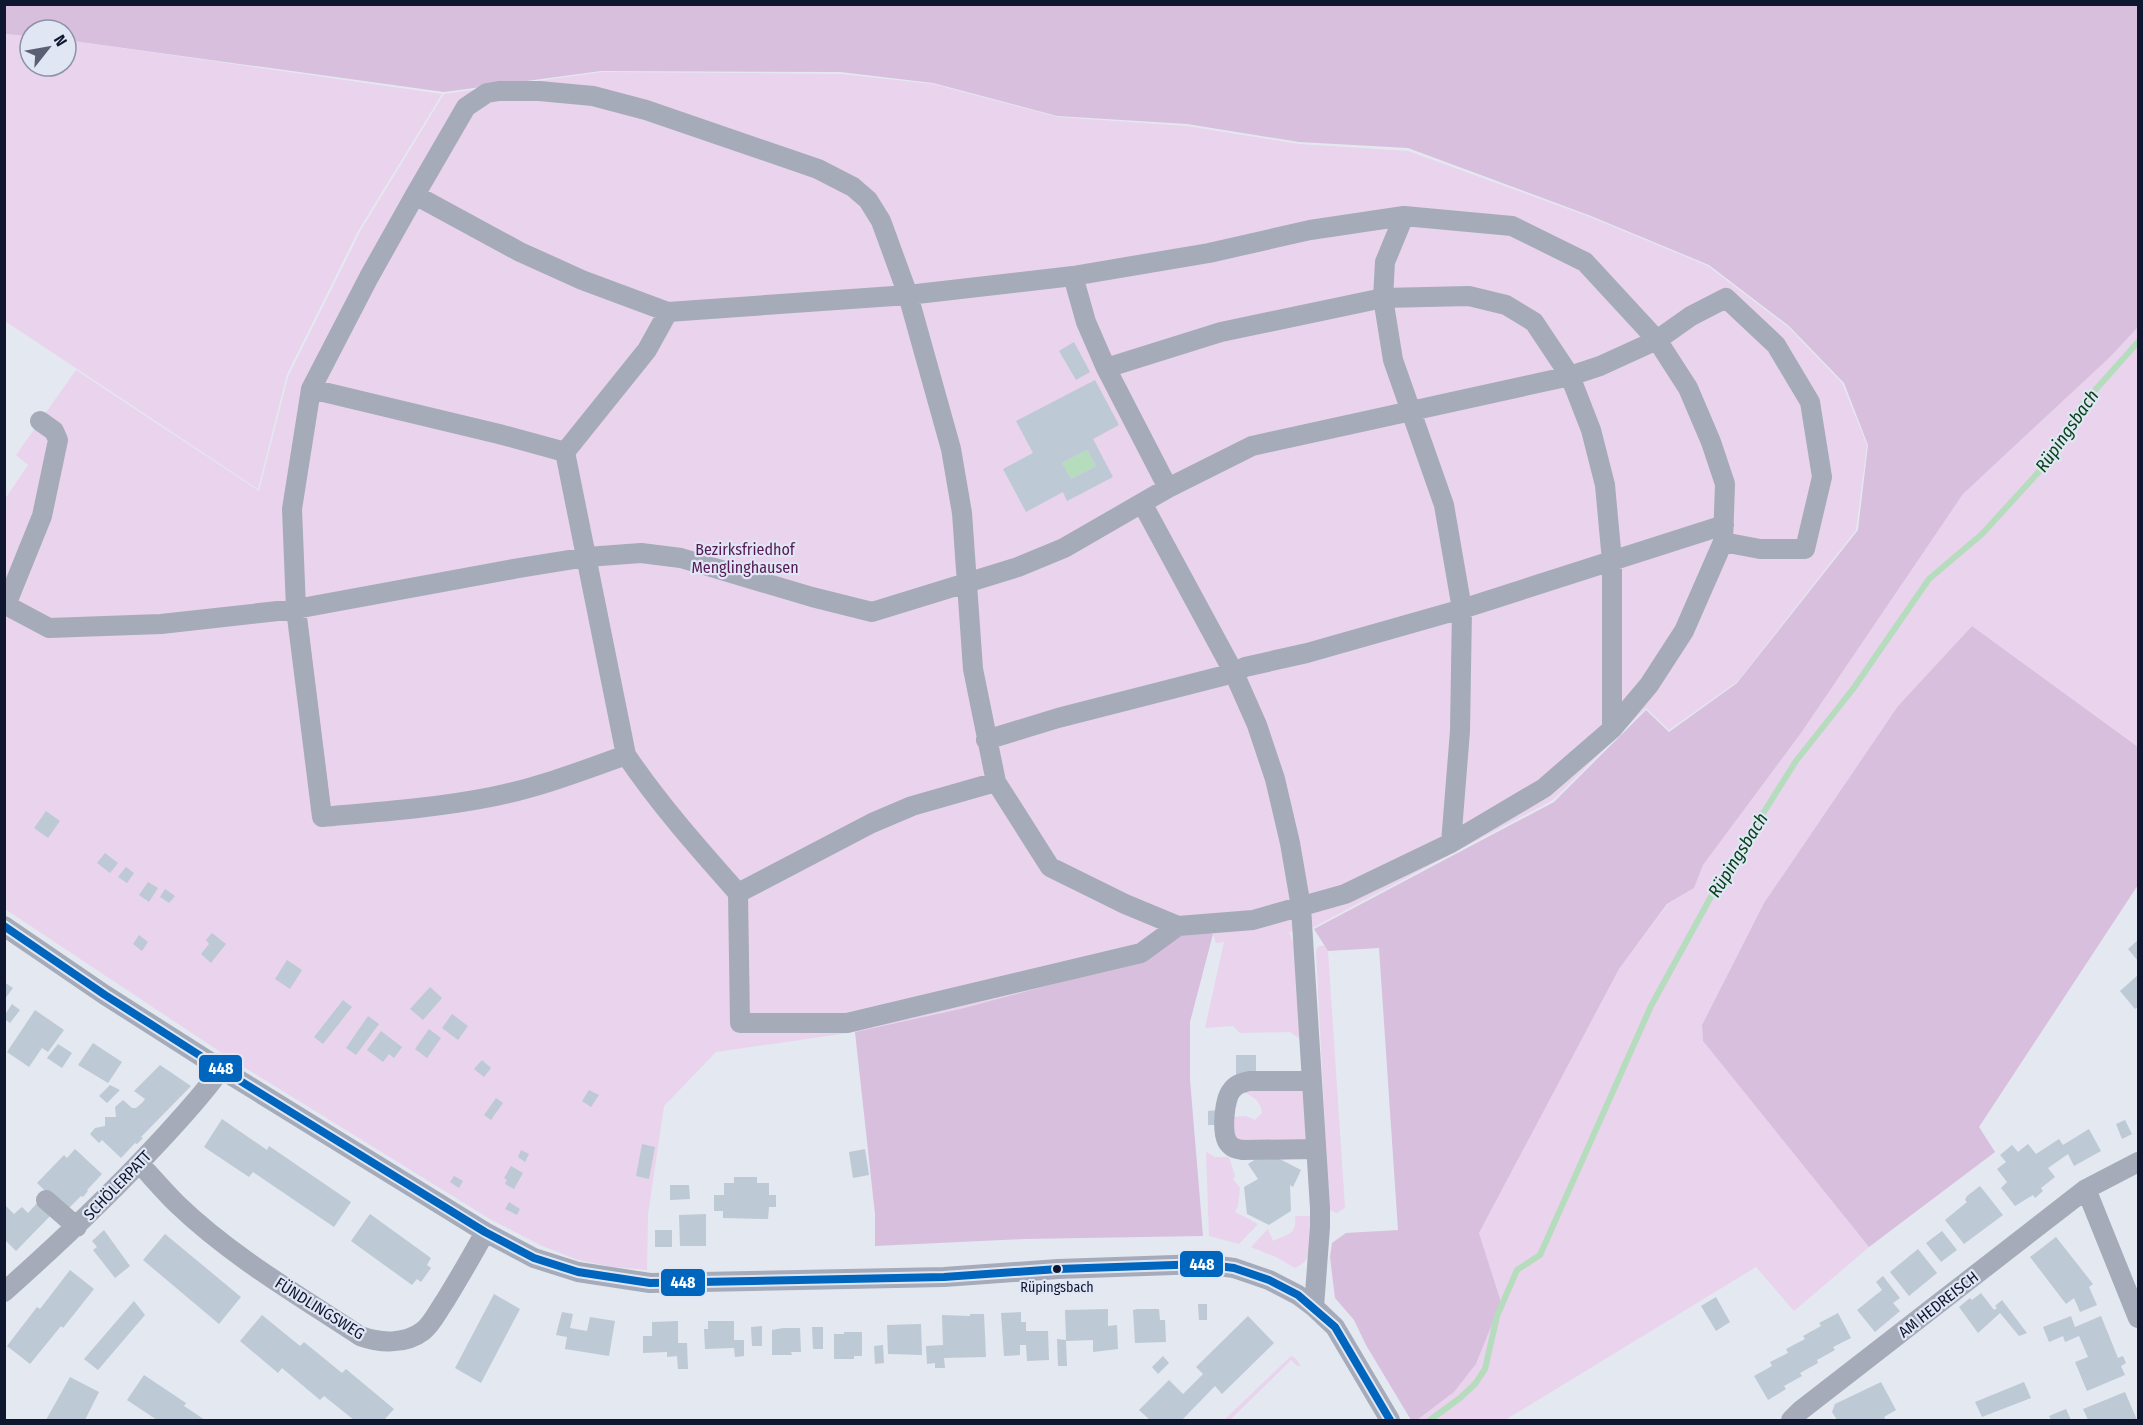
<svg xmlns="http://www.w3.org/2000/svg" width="2143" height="1425" font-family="'Fira Sans Condensed',sans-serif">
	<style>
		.green { fill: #e9d3ed }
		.forest { fill: #d8bfdd }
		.water { fill: #b5dcbd }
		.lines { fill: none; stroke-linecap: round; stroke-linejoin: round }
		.stream { stroke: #b5dcbd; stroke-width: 6 }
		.building { fill: #bdc9d5; fill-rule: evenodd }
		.minor { stroke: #a5abb8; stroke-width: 20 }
		.bus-1-casing { stroke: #e0e6f4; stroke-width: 12 }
		.bus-1 { stroke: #0065bd; stroke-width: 8 }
		.bus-dot { fill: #0f1730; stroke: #e0e6f4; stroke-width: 2 }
		.labels { text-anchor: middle; stroke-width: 4.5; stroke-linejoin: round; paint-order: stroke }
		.bus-label { font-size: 14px; fill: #0f1730; stroke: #e0e6f4 }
		.park-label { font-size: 16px; fill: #551955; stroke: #e0e6f4 }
		.street-label { font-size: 16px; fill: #0f1730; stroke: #e0e6f4 }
		.water-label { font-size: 18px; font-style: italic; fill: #064418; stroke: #e0e6f4 }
		.line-badge { stroke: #e0e6f4; stroke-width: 2 }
		.badge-label { font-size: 16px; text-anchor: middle; font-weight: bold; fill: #fff }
	</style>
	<rect width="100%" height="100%" fill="#e4e8f0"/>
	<path class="green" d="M4,34L30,36V66H66V40L442,94L358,231L287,374L258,489L5,321Z
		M602,72L841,74L933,84L1058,117L1187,126L1299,144L1408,151L1590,217L1708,266L1788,327L1842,383L1867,445L1856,530L1738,681L1669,730L1646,708L1553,800L1314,927L1289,932L1297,952L1302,1040L1290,1032L1240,1033L1233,1026L1205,1028L1224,942L1216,943L1213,934L1140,961L960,1009L855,1032L716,1052L664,1106L648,1214L647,1270L614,1267L578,1260L540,1245L490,1219L234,1061L5,909V499L28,465L16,455L76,370L259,491L288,377L361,230L444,94Z
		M2138,327V747L1972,626L1898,706L1764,903L1702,1025L1703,1041L1869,1247L1794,1311L1756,1267L1505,1420H1417L1454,1392L1476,1364L1501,1302L1479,1233L1619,969L1668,904L1694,888L1703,865L1801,733L1963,494L2110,357Z
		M1319,946H1325L1328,951L1345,1208L1337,1213L1330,1210L1329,1206L1316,950Z
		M1242,1089H1301L1304,1094L1307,1140L1236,1142L1232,1117L1246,1116L1255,1120L1262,1113C1260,1100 1254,1097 1243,1092Z
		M1206,1152L1215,1157H1229L1235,1176L1233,1179L1240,1188L1238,1206L1235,1212L1258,1224L1239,1244L1209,1236Z
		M1295,1216H1310C1311,1235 1317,1259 1295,1268L1276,1257L1251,1247L1268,1229L1273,1241C1288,1234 1297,1235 1295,1216Z
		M1291,1356L1295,1358L1301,1366H1297L1291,1360L1230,1420H1224Z"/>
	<path class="forest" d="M4,5H2138V327L2110,357L1963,494L1801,733L1703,865L1694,888L1667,904L1619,969L1479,1233L1501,1302L1476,1364L1454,1392L1417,1420H1411L1366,1345L1354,1320L1335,1298L1330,1257L1332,1243L1346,1233L1398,1230L1379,948L1328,951L1314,929L1554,802L1646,710L1669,732L1737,683L1858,530L1868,445L1844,383L1789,326L1709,265L1591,216L1408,148L1299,142L1187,124L1057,116L933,83L840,72L601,71L444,92L66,40V30H30V36L5,34Z
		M1972,626L2138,747V885L1979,1127L1995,1152L1869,1247L1703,1041L1702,1025L1764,903L1898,706Z
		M1200,930L1213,934L1190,1022V1080L1203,1236L1024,1239L875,1246V1214L855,1032L960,1009L1140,961L1185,931Z"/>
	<path class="water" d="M1087,450L1096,466L1071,479L1062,463Z"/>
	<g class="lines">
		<path class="stream" d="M1430,1420L1460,1398L1475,1384L1485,1369L1497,1316L1517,1270L1540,1255L1651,1006L1713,893L1796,761L1853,689L1929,579L1982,534L2046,464L2081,406L2138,342"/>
	</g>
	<path class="building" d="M1074,342L1090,372L1076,380L1059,351Z
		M1095,380L1119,425L1093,439L1113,477L1067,501L1063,492L1026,512L1003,469L1033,453L1016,421ZM1087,450L1096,466L1071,479L1062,463Z
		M46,811L60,821L48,838L34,828Z
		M105,853L118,863L110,873L97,863Z
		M126,867L134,873L127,883L118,877Z
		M148,882L158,888L149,902L139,895Z
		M165,889L175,896L169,903L160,897Z
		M212,933L226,944L211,963L201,954L209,944L206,940Z
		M139,935L148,942L142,951L133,944Z
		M2138,940V961L2128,949Z
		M287,960L302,970L290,989L275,979Z
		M2138,975V1007L2135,1009L2120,991Z
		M4,982L13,988L4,1000Z
		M430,987L442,998L423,1020L410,1009Z
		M343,1000L352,1007L323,1044L314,1037Z
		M12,1004L20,1010L10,1023L4,1019V1016Z
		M35,1010L64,1030L48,1052L42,1048L29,1067L7,1052Z
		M452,1014L468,1026L458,1040L442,1028Z
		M368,1016L379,1024L356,1055L346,1048Z
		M429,1029L441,1038L427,1058L415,1049Z
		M381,1031L402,1047L394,1058L389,1054L383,1062L367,1050Z
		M93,1043L122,1062L108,1083L78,1065Z
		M58,1044L72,1053L62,1068L47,1058Z
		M1236,1055H1256V1075L1236,1076Z
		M482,1060L491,1068L484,1077L474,1069Z
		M160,1065L191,1086L141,1137L143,1138L137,1144L135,1143L121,1158L102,1140L99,1143L90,1134L95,1128L105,1126V1117H116L115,1107L123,1100L132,1108H136L142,1103L145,1099L134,1091Z
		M110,1085L120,1090L107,1103L99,1096Z
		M589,1090L599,1095L591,1107L582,1101Z
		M496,1098L503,1103L491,1120L484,1115Z
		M1217,1110V1125H1208V1111Z
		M222,1119L267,1150L269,1146L351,1202L334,1227L253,1172L249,1177L204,1147Z
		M2125,1120L2132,1134L2122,1139L2116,1124Z
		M2089,1129L2101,1151L2074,1166L2068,1154L2048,1168L2055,1177L2041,1188L2043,1191L2035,1198L2033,1195L2015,1206L2001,1188L2007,1182L1997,1169L2006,1162L2000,1155L2012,1145L2018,1152L2028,1144L2036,1154L2059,1139L2063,1145Z
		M642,1144L655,1147L649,1179L636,1176Z
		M75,1149L102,1174L87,1190L88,1191L83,1197L81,1196L66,1211L37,1183L64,1155L67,1158Z
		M865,1149L869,1175L853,1178L849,1152Z
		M521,1150L529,1154L525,1162L518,1157Z
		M1268,1153L1301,1170L1293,1187L1290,1185L1291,1211L1269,1225L1247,1214L1244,1187L1258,1179L1248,1164L1264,1154Z
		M511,1166L523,1173L514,1189L505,1184L507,1180L504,1178Z
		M454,1176L463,1181L459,1188L450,1182Z
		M734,1177H757V1183H769V1195H776V1207H769L768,1219L723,1218V1211H714V1195H724V1183H734Z
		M670,1185H689L690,1199L670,1200Z
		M1980,1186L2003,1215L1964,1244L1945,1220L1967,1202L1965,1200L1967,1196Z
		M38,1202L53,1213L16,1251L4,1239V1204L14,1214L22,1207L28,1213Z
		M509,1202L520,1209L517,1215L505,1209Z
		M370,1214L431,1258L427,1265L431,1268L421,1282L417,1279L412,1285L351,1241Z
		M706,1214V1246H680L679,1215Z
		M104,1230L130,1266L115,1278L93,1250L97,1247L92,1241Z
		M655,1230H672V1247H655Z
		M1942,1231L1957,1250L1941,1262L1926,1243Z
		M165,1234L241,1297L219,1324L143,1260Z
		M2056,1237L2093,1284L2089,1287L2097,1305L2080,1312L2074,1298L2066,1304L2030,1257Z
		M1918,1249L1937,1273L1909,1296L1890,1272Z
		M70,1270L94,1289L63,1328L61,1326L30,1364L7,1346L37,1307L40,1309Z
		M1883,1276L1900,1298L1893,1303L1900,1311L1875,1332L1857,1310L1882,1290L1876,1282Z
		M1981,1293L1994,1310L1997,1308L1995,1306L2002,1300L2027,1333L2019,1336L2000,1313L1978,1333L1959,1307L1970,1298L1972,1300Z
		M494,1294L520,1309L481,1383L455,1368Z
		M1716,1297L1730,1322L1716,1331L1701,1306Z
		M134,1301L145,1315L98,1370L84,1359Z
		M1198,1304H1207V1320H1199Z
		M1108,1309V1326L1117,1325L1118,1349L1093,1352V1340L1066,1341L1067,1366H1058L1057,1339L1066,1340L1065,1310Z
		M1137,1309H1159L1160,1320H1165L1166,1342L1135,1343L1133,1310Z
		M562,1312L573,1314L570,1328L587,1331L590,1317L615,1321L609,1356L565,1349L567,1337L556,1335Z
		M1021,1312V1322H1026V1331H1048L1049,1360L1027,1361L1026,1345H1020V1355L1004,1356L1001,1313Z
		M1838,1313L1851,1338L1833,1347L1835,1350L1817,1360L1818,1363L1800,1373L1802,1376L1784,1386L1786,1389L1768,1400L1754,1376L1772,1366L1770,1362L1788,1353L1786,1349L1805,1339L1803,1336L1821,1326L1819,1323Z
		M970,1314H984L986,1357L944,1358L945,1368H935V1363L927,1364L926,1346L943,1345L942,1315L970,1316Z
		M262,1315L300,1346L304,1342L342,1373L346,1369L394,1409L384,1420H354L324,1396L320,1400L282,1368L278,1373L240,1341Z
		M1248,1316L1274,1343L1222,1394L1215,1386L1182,1420H1150L1139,1410L1169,1380L1183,1394L1203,1374L1196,1367Z
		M2071,1316L2075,1327L2101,1316L2118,1358L2123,1356L2126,1363L2121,1366L2125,1375L2087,1391L2075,1362L2088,1357L2079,1336L2065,1342L2063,1336L2049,1342L2043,1327Z
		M678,1321V1343H687L688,1369H678L677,1356L667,1357V1352L643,1353V1336H652V1322Z
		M708,1321H734V1340H744V1356L735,1357L734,1348L705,1349L704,1329H708Z
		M921,1324L922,1355L888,1354L887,1325Z
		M762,1326V1346H752L751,1327Z
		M812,1327H823V1349H813Z
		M783,1328H800L801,1352H791L792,1355H772V1330Z
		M844,1332H862V1356H854V1359H834V1334H844Z
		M883,1345L884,1363L875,1364L874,1346Z
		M1163,1356L1169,1363L1158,1374L1152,1367Z
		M144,1375L186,1403L184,1406L205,1420H157L127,1400Z
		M70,1377L99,1392L85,1420H46Z
		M1881,1382L1896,1410L1884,1417L1886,1420H1837L1832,1412L1835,1404Z
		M2024,1382L2031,1398L1982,1417L1975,1402Z
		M2125,1392L2137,1420H2088L2083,1409Z
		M2066,1409L2071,1420H2051L2049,1416Z"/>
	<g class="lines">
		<path class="minor" d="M415,195L520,252L582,280L668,312L908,295L1073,276L1209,253L1310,230L1404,216L1512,226L1585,262L1657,340L1688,388L1711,442L1725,484L1723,542L1684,631L1649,685L1612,729L1544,788L1451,843L1345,894L1253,920L1178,926L1125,904L1050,867L996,782L973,669L962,513L951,449L908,295L881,221L868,200L853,187L818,169L646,110L593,96L539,91H499L487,93L466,107L415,195L369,277L311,389L292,509L296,609L322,817C378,812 435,808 491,797C537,788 582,771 626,755
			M1404,216L1385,262L1383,298L1393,360L1444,505L1462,609L1460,731L1451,843
			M1073,276L1086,322L1106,368L1168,488
			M668,312L647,350L565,452L626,755C659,804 699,849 738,893L740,1023H847L1141,953L1178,926
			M1106,368L1221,332L1383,298L1469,296L1506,305L1534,322L1570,376L1591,430L1605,485L1612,561V729
			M311,389L499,434L565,452
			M1142,503L1234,673L1257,725L1275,779L1290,843L1301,907L1320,1208V1227L1314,1307
			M4,604L49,628L161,624L296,609L519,568L587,557L641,553L681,558L812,597L872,612L1018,567L1064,548L1168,488L1252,446L1570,376L1600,366L1657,340L1691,316L1726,298L1776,345L1810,402L1822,477L1805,549H1760L1723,542
			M6,605L42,516L58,440L54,431L40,421
			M986,740L1058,718L1234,673L1245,667L1307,653L1462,609L1724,525
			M738,893L872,823L912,806L996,782
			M4,926L105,995L221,1069L485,1232L534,1258L578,1272L650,1283L944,1277L1058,1269L1203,1264L1234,1268L1269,1280L1298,1295L1314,1307L1335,1327L1390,1420
			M1312,1081H1249C1242,1083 1236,1084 1232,1090C1224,1098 1222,1131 1227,1141C1231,1148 1236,1149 1243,1150L1316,1149
			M139,1163C152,1177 164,1191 177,1204C231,1256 298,1295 360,1336C379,1343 405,1345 423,1331C432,1324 438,1311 445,1301C459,1278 472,1256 485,1232
			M2086,1189L2138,1318
			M46,1200L77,1227
			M4,1292C58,1244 110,1195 159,1142C181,1118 203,1095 221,1069
			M1791,1420L1800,1411L2086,1189L2138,1162"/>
		<g class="bus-1-casing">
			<path id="bus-1" d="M4,926L105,995L221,1069L485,1232L534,1258L578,1272L650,1283L944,1277L1058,1269L1203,1264L1234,1268L1269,1280L1298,1295L1335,1327L1390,1420"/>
		</g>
		<use href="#bus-1" class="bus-1"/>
	</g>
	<circle class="bus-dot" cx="1057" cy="1269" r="5"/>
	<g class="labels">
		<g class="bus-label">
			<text x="1057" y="1292">Rüpingsbach</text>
		</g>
		<g class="park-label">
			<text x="745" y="555">Bezirksfriedhof<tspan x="745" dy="18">Menglinghausen</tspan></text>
		</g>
		<g class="street-label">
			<text transform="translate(117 1185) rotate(-46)" y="6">SCHÖLERPATT</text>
			<text transform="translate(1938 1304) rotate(-38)" y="6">AM HEDREISCH</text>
			<text transform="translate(320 1308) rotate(32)" y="6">FÜNDLINGSWEG</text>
		</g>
		<g class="water-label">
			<text transform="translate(2067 431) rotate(-55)" y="6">Rüpingsbach</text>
			<text transform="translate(1738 855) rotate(-58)" y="6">Rüpingsbach</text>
		</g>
	</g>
	<g class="line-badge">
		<rect x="198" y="1054" width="45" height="29" rx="6" fill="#0065bd"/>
		<rect x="1179" y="1250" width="45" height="28" rx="6" fill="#0065bd"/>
		<rect x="660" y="1268" width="46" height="29" rx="6" fill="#0065bd"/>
	</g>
	<g class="badge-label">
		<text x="221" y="1074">448</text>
		<text x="1202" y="1270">448</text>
		<text x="683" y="1288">448</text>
	</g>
	<rect width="2143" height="1425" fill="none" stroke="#0f1730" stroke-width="12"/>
	<g transform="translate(48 48) rotate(59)"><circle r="28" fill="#e0e6f4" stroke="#8c93a6" stroke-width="1.5"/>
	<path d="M0-4.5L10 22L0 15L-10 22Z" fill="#5a6073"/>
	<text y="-9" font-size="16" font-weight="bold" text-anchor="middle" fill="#0f1730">N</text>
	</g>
</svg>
